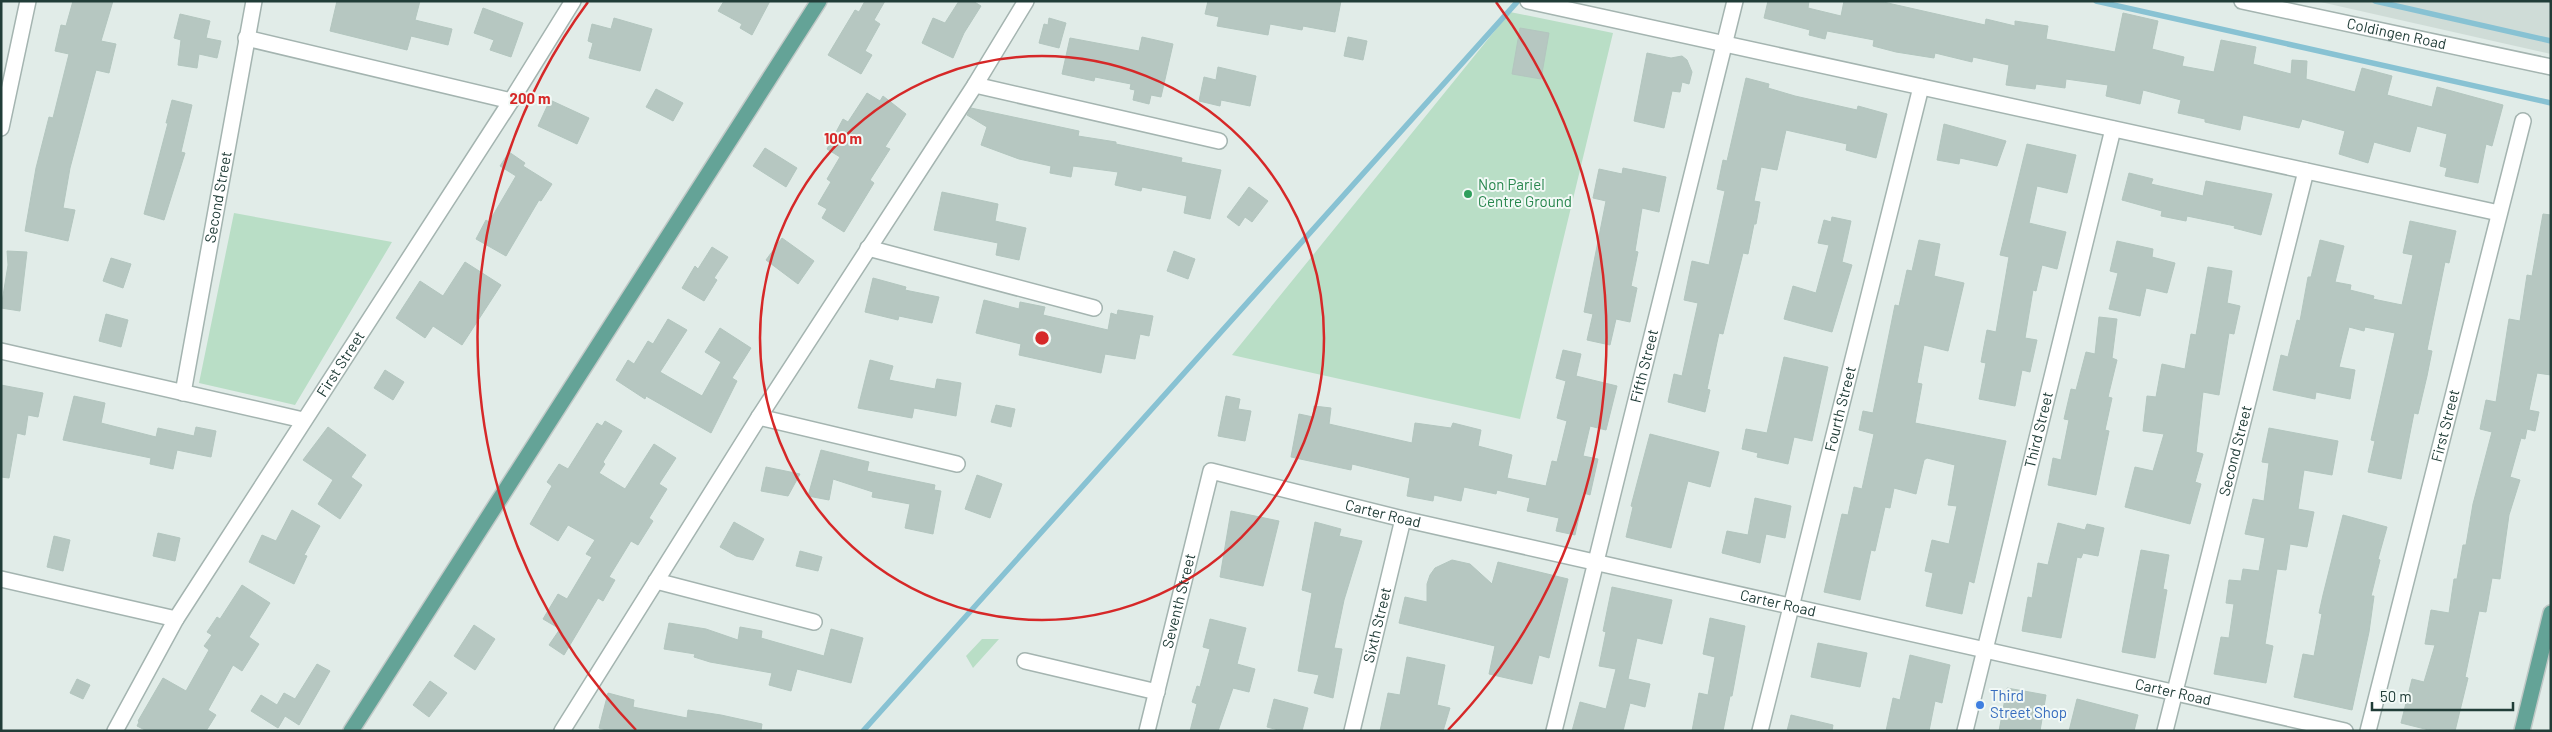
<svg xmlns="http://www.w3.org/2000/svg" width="2552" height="732" font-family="Barlow,sans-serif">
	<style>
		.built { fill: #cfdcd7 }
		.green { fill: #b9dec6 }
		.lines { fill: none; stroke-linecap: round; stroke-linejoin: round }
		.stream { stroke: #88c2d3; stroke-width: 5.5 }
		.building { fill: #b6c7c1; stroke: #b3c6bf }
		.minor-casing { stroke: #a4b4b0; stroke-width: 18 }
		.major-casing { stroke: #c1c9c7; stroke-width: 18 }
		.minor { stroke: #fff; stroke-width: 15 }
		.major { stroke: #64a397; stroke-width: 15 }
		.ring { fill: none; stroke: #d62828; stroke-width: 2.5 }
		.leisure-dot { fill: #2e9e5b; stroke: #f2f9f6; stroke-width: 2 }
		.shop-dot { fill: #3f7fe0; stroke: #f2f9f6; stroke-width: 2 }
		.labels { text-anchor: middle; stroke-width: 4; stroke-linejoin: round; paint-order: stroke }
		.street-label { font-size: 15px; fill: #213d38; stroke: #f2f9f6 }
		.leisure-label { font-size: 15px; fill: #27864d; stroke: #f2f9f6; text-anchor: start }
		.shop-label { font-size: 15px; fill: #366cbe; stroke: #f2f9f6; text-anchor: start }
		.centre { fill: #d62828; stroke: #f2f9f6; stroke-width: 2.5 }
		.ring-label { font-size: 15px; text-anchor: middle; font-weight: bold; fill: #d62828; stroke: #f2f9f6; stroke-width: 4; stroke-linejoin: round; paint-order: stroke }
	</style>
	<rect width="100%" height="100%" fill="#e1ece8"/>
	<path class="built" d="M2316,1H2551V54Z"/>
	<path class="green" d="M1510,12L1613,33L1520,419L1232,355Z
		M234,213L392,242L295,405L199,383Z
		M982,639H999L973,668L966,656Z"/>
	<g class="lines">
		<path class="stream" d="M2096,1L2551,103
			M2375,1L2551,41
			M863,731L1518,1"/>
	</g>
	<path class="building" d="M73,1H113L101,41L116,44L109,73L96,70L70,168L63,208L75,210L68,241L25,231L36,168L49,117L53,118L69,54L55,51L61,25L66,26Z
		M337,1H420L415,20L452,29L448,45L411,36L407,50L330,31Z
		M724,1H770L752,35L740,28L742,24L718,11Z
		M865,1H885L874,20L880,24L865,51L872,55L861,74L828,55L855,10L859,12Z
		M959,1H973L981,6L964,33L953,58L922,43L933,18L945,23Z
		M1208,1H1341L1335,32L1303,26L1302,30L1270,24L1268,35L1217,26L1219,17L1205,14Z
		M1768,1H1809L1808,8L1841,16L1844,1H1879L1985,25L1986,19L2015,26V21L2048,26L2046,39L2115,52L2123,13L2158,21L2152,49L2184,57L2182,66L2214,72L2221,40L2256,47L2253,64L2291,74L2292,60L2307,61L2306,79L2355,92L2362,68L2392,76L2387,95L2432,107L2437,87L2503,105L2492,146L2486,144L2478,183L2445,176L2447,168L2440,166L2447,134L2417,126L2410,152L2374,142L2368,163L2339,154L2345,131L2302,119L2299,128L2243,115L2240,130L2205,122V119L2178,113L2181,100L2143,90L2140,104L2106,96L2108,85L2066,79L2065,88L2036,84L2035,89L2006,85L2009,65L1973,57L1972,62L1935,53L1934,58L1896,52L1873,46L1874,40L1827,31L1825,39L1809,35L1810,30L1764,18Z
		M483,8L523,23L511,57L490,50L494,40L474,33Z
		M180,14L210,21L206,38L221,41L217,58L199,54L197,68L178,65L181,40L174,38Z
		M614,18L652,29L640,71L589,58L593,43L588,41L592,24L611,29Z
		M1049,18L1066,23L1059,48L1039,43L1044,24L1048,25Z
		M1520,28L1549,33L1541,79L1512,74Z
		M1142,37L1173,44L1161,97L1151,95L1149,104L1133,100L1135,90L1130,89L1131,84L1095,77L1094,81L1062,74L1070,38L1139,51Z
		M1348,37L1367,41L1363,60L1344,56Z
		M1647,53L1671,58L1682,56L1687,60L1692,72L1689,84L1682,82L1680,92L1672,91L1664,128L1634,121Z
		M1218,67L1256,76L1250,106L1221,100L1220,106L1199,101L1204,77L1216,80Z
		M1746,78L1769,84L1768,88L1795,96L1857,110L1858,106L1887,114L1876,158L1846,150L1847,144L1786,130L1777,170L1761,167L1754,201L1760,202L1756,224H1754L1748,254L1743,253L1723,334L1719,333L1707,389L1710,390L1705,412L1668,402L1674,374L1682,376L1698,303L1684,300L1692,261L1709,265L1725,191L1717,189L1723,160L1727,161Z
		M656,89L683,103L673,121L646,107Z
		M867,93L880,101L883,96L906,114L885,147L890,149L870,180L874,183L844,232L822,218L827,209L818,204L831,182L827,179L840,157L827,149L843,119L848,122Z
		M172,100L192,105L181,152L185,153L164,220L144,214L168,123H166Z
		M550,100L589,118L577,144L538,126Z
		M971,108L1079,131L1078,136L1116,142V144L1182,158L1181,162L1221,170L1210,219L1184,213L1187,196L1142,187L1141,191L1115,185L1118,172L1073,166L1071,177L1050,173L1051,166L1019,159L981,145L987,127L967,115Z
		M1944,124L2006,141L1997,166L1960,158L1959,164L1937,160Z
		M2027,144L2076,155L2067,193L2037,186L2029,223L2066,232L2057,269L2042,265L2036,291L2033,290L2025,338L2037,340L2030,372L2022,370L2015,406L1979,399L1986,363L1981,362L1987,330L1996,332L2009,257L2000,255Z
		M765,148L797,168L786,187L753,166Z
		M509,152L525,163L523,166L552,184L541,201L539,200L506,256L476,239L486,220L489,222L516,176L500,166Z
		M1623,168L1666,177L1659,212L1642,208L1635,251L1638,252L1631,286L1637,288L1630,322L1616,319L1610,345L1587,340L1593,314L1584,312L1606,201L1593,198L1599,169L1622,174Z
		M2129,173L2153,179L2151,184L2203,196L2206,181L2272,194L2261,235L2234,228L2235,226L2187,216L2186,221L2161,216L2162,211L2122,200Z
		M1249,187L1268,201L1252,222L1245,217L1239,226L1227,217Z
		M942,192L998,204L995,221L1026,228L1019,260L996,255L998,243L934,230Z
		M2543,214L2551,215V375L2537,373L2529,410L2539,412L2535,431L2527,429L2525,439L2521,438L2510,477L2520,480L2509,515L2500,579L2492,578L2486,612L2479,611L2465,677L2468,678L2455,731H2433L2401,723L2412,679L2424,682L2435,645L2425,644L2431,610L2449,613L2454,579H2457L2463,545H2466L2473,504L2492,432L2480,429L2486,400L2496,402L2509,319L2520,321L2527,275L2532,276Z
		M1832,217L1851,221L1842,262L1852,265L1832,332L1784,319L1793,286L1816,293L1829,245L1818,243L1824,220L1831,222Z
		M2410,221L2456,231L2449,263L2445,262L2427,350L2432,351L2427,376L2418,414L2414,413L2401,479L2368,472L2375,441L2371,440L2395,333L2365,327L2364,331L2349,327L2339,367L2355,370L2350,399L2316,392L2315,399L2273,390L2281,355L2288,357L2297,320L2300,321L2308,277H2311L2320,240L2344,246L2335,282L2351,285L2350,290L2374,296L2373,299L2402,305L2413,255L2403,253Z
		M782,238L814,261L798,284L766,260Z
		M1919,240L1940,244L1934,276L1964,283L1948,351L1924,345L1917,383L1922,384L1915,423L2006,441L1974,583L1969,581L1962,614L1926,606L1933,573L1925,571L1932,540L1949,544L1957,506L1948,505L1955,465L1927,458L1924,460L1916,494L1894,488L1890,508L1885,507L1875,551L1871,550L1860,600L1824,592L1842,514L1848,515L1854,487L1862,489L1874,434L1859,430L1863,411L1873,413L1895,305L1899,306L1907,270L1912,271Z
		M2117,241L2153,249L2152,257L2175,263L2167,293L2146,288L2140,316L2109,309L2118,273L2110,271Z
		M712,247L728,257L714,278L717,280L704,301L682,288L695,266L698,269Z
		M7,251L27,252L20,311L1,308L8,265Z
		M1174,251L1195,259L1188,279L1167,271Z
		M111,258L131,264L123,288L103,281Z
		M465,262L501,285L462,345L433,326L425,338L396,318L420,281L443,296Z
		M2208,267L2232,271L2227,303L2240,306L2234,334L2229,333L2219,395L2203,392L2196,452L2203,454L2195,482L2201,484L2190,524L2125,507L2135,467L2153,471L2164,434L2143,431L2147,396L2156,397L2162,364L2185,369L2191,334L2196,335Z
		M873,278L906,287L905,290L939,297L932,323L899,316L898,320L865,312Z
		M984,300L1019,309L1020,302L1045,307L1043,315L1108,330L1111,313L1117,315L1118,310L1153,316L1149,336L1140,334L1135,359L1105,354L1101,373L1019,355L1021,344L976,333Z
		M106,314L128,320L121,347L99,341Z
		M2099,317L2117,319L2112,358L2117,360L2108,397L2112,398L2105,430L2109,431L2096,495L2048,485L2053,458L2061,460L2069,420L2064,419L2071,389L2076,390L2086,352L2095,354Z
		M668,319L687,330L660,372L702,396L721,362L705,352L720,328L751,348L732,378L737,381L711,433L646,396L645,399L616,380L628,360L634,364L648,341L653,344Z
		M1563,350L1581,354L1576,376L1617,386L1606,430L1590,426L1583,456L1598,459L1590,495L1584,493L1575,535L1556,531L1559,518L1527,511L1530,498L1497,490L1496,494L1464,487L1461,501L1434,495L1433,501L1407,496L1410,478L1406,477L1352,464L1351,470L1291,457L1299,414L1313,417L1314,406L1331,408L1329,424L1412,443L1415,423L1451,428L1453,423L1481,430L1478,446L1512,455L1507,478L1546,486L1552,461L1557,462L1567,421L1557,418L1566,381L1556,378Z
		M1784,357L1828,367L1812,441L1794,437L1788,464L1757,457L1758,453L1742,449L1746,429L1767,433Z
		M870,360L893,366L889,380L935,389L937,379L961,383L956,416L914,408L912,418L858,408Z
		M385,370L404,382L393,400L374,388Z
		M1,385L43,393L38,417L28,415L25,435L17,433L9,478L1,477Z
		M74,396L105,403L101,423L156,437L158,428L194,436L196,427L216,431L211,457L177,450L173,469L150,464L151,458L63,440Z
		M1226,396L1240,399L1238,409L1251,411L1245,441L1218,436Z
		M996,405L1015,409L1011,427L991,422Z
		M605,421L622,431L603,462L605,464L599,473L625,489L654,444L676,458L659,484L667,489L649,518L653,521L638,545L631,541L609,577L615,580L603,601L598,598L564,655L549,645L560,629L543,619L558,594L567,599L592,557L586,554L595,540L568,525L558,541L530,524L552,486L547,482L559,464L568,469L597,423L602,426Z
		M328,427L366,455L351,477L362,485L340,519L318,504L333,480L303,460Z
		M2269,428L2338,441L2332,475L2304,470L2298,509L2314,512L2307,547L2290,544L2286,570L2277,569L2265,644L2273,646L2266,683L2214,674L2221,637L2229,638L2234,604L2226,603L2229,580L2241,581L2243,569L2259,571L2265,538L2245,534L2253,499L2264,501L2269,463L2262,462Z
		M1650,434L1719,452L1710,487L1688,481L1671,548L1626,537L1633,507L1631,506Z
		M821,450L869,462L867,471L935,485L934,490L941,491L933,534L905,528L910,504L872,497L873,492L833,479L829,500L808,496Z
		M766,467L800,474L788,496L761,491Z
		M977,475L1002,484L990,518L965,509Z
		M1755,498L1791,506L1785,538L1766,534L1760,563L1722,553L1727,531L1748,535Z
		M292,510L320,526L304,555L307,556L294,584L249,562L262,535L276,541Z
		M1231,511L1279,521L1263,586L1220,577Z
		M2343,515L2387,527L2378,559L2380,560L2371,596H2374L2369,632L2352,710L2294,697L2303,654L2314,656L2322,614L2319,613L2323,595Z
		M734,522L764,539L753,560L736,556L720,547Z
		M1315,522L1341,529L1339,536L1362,541L1344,600L1334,648L1342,649L1333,698L1314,693L1319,675L1298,671L1312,593L1302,590Z
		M2058,523L2085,530L2087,524L2104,528L2098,556L2083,553L2081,558L2077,557L2061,638L2022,631L2028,597L2032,598L2038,563L2048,565Z
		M158,533L180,538L175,561L153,556Z
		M54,536L70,540L63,571L47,567Z
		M2141,550L2169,555L2163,589L2167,590L2155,658L2122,652Z
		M800,551L822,557L818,571L796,566Z
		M1452,560L1470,564L1492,584L1498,562L1568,579L1549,658L1539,655L1532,684L1489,674L1495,646L1399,623L1405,597L1427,602V584L1430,575L1435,568Z
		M242,585L270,603L249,637L259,644L242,671L233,665L208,710L216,715L206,731H147L137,726L139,722L138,721L163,678L186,691L209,650L204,646L212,635L207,632L217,617L220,619Z
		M1612,587L1672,600L1662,644L1637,638L1628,679L1650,684L1645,707L1630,703L1623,731H1572L1580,702L1606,709L1616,669L1599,666L1606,632L1603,631Z
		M1710,618L1745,626L1732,696H1730L1723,731H1692L1699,693L1708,695L1715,657L1703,654Z
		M1210,619L1246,628L1237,664L1255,669L1249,692L1233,688L1218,731H1190L1197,704L1192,702L1197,686L1200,687L1210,649L1203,647Z
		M669,623L706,629L738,640L740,627L762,631L761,638L824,656L831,629L863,638L851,683L797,669L791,691L769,685L772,673L710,662L694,657L695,654L664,649Z
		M474,625L495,639L475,670L454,656Z
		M1818,643L1867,653L1860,687L1811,677Z
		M1910,655L1950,665L1942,703L1935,701L1929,731H1886L1893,698L1900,700Z
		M1407,657L1445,665L1437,705L1450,708L1443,731H1380L1388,693L1400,695Z
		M317,664L330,671L299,725L285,716L278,728L251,711L261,695L277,705L284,693L295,699Z
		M77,679L90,685L83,699L70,693Z
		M430,681L447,693L429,717L413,705Z
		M2007,688L2046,695L2040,731H1999Z
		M608,693L634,700L633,707L687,718L688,710L721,715L762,724L761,731H610L599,728Z
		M1274,699L1308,708L1302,731H1282L1267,727Z
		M2077,699L2138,715L2134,731H2069Z
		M1791,715L1833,725L1832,731H1787Z"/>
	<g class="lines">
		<g class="minor-casing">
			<g id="minor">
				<path d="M1528,1L2499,213"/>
				<path id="s1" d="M2242,1L2551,67"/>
				<path d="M246,38L511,101"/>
				<path d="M975,85L1219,141"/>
				<path d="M1,128L28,1"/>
				<path d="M868,248L1094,308"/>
				<path d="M1,351L303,420"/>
				<path id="s2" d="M183,393L254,1"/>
				<path d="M759,417L957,464"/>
				<path d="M1,579L176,619"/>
				<path d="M656,581L814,622"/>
				<path d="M1025,661L1157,692"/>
				<path id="s3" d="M115,731L176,619L511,101L573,1"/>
				<path d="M562,731L759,417L975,85L1026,1"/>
				<path id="s4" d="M1147,731L1211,471L1403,519L2345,731"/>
				<path id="s5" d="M1352,731L1403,519"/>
				<path id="s6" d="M1554,731L1735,1"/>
				<path id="s7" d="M1760,731L1921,87"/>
				<path id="s8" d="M1965,731L2113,129"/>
				<path id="s9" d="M2165,731L2306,171"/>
				<path id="s10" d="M2368,731L2523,121"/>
			</g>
		</g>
		<g class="major-casing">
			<path id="major" d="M351,731L819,1
				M2522,731L2551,613"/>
		</g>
		<use href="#minor" class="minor"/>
		<use href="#major" class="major"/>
	</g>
	<g class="ring">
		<circle cx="1042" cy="338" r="282"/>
		<path d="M636 730A565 565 0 0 1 588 2M1496 2A565 565 0 0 1 1448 730"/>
	</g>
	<circle class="leisure-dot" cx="1468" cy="194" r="5"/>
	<circle class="shop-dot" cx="1980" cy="705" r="5"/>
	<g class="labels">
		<g class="street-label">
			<text dy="5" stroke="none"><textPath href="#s1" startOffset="158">Coldingen Road</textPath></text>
			<text dy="5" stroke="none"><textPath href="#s2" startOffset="199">Second Street</textPath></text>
			<text dy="5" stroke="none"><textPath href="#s3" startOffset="431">First Street</textPath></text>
			<text dy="5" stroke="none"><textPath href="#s6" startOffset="376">Fifth Street</textPath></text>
			<text dy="5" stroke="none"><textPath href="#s7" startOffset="332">Fourth Street</textPath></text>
			<text dy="5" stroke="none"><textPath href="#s10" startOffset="315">First Street</textPath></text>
			<text dy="5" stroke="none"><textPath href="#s8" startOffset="310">Third Street</textPath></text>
			<text dy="5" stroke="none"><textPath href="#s9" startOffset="289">Second Street</textPath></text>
			<text dy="5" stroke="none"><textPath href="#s4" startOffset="445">Carter Road</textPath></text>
			<text dy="5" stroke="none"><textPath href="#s4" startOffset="134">Seventh Street</textPath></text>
			<text dy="5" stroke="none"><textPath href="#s4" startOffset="850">Carter Road</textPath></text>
			<text dy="5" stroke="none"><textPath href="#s5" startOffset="109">Sixth Street</textPath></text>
			<text dy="5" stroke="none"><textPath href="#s4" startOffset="1255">Carter Road</textPath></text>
		</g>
		<g class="leisure-label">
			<text x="1478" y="190">Non Pariel<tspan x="1478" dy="17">Centre Ground</tspan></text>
		</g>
		<g class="shop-label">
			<text x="1990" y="701">Third<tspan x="1990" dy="17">Street Shop</tspan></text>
		</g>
	</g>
	<circle cx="1042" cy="338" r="8" class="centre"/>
	<g class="ring-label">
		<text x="530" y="104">200 m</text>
		<text x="843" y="144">100 m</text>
	</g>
	<rect width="2552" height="732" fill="none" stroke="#213d38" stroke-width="5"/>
	<path d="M2372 702v8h141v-8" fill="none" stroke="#213d38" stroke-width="2.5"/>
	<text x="2380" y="702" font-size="15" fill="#213d38" stroke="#f2f9f6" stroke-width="4" paint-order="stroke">50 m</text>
</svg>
